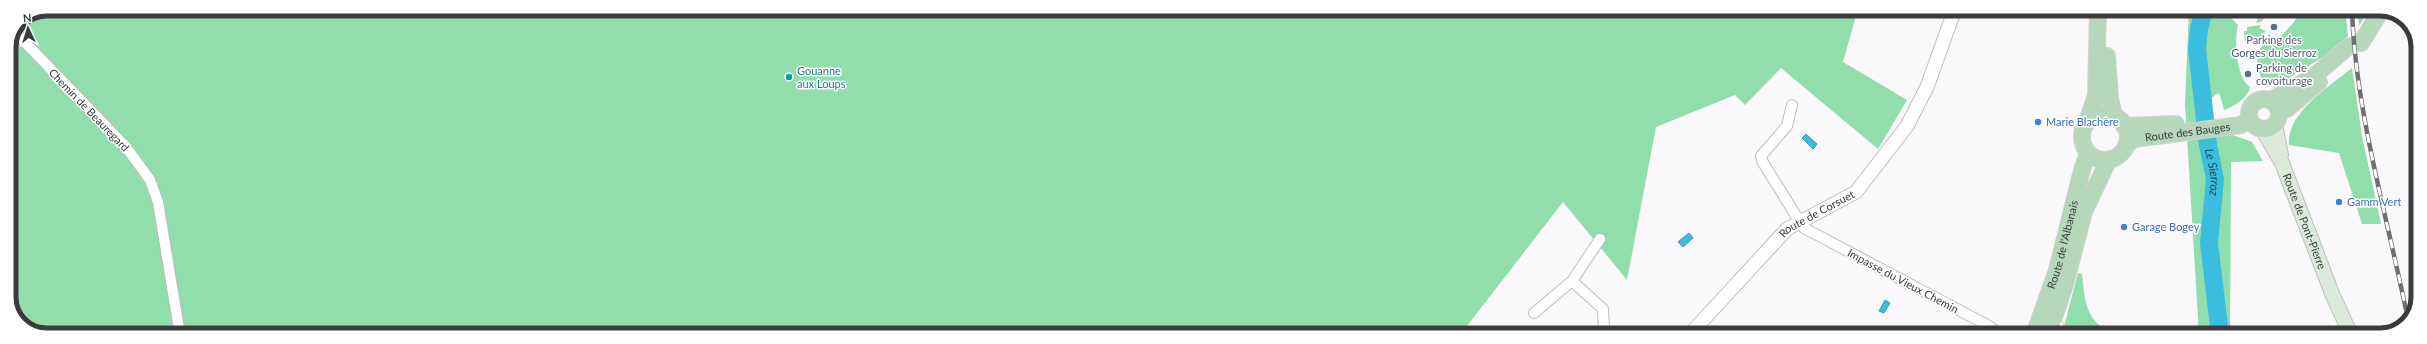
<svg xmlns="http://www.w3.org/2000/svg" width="2427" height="344" font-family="Lato,sans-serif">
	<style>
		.green { fill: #91ddab }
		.water { fill: #3bbde0; stroke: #3b96af }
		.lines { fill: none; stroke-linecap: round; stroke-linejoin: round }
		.river { stroke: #3bbde0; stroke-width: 18 }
		.minor-casing { stroke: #bebcbf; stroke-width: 12 }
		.tertiary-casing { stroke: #bebcbf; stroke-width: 15 }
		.secondary-casing { stroke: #bebcbf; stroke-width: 16 }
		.primary-casing { stroke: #d4d4d4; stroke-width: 18 }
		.minor { stroke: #fff; stroke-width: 10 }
		.tertiary { stroke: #fff; stroke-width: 13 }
		.secondary { stroke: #daebdc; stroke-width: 14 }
		.primary { stroke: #b6d7ba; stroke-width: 16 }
		.rail-casing { stroke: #706e71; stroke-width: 4.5 }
		.rail { stroke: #fff; stroke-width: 3; stroke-dasharray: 9; stroke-linecap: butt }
		.service-dot { fill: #5c6f8a; stroke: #fff; stroke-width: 1.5 }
		.culture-dot { fill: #0f9aa8; stroke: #fff; stroke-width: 1.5 }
		.shop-dot { fill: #3f7fe0; stroke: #fff; stroke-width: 1.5 }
		.labels { text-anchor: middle; stroke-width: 3; stroke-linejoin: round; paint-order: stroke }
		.service-label { font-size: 11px; fill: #4e5e75; stroke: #fff }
		.culture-label { font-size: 11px; fill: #0d838f; stroke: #fff; text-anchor: start }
		.street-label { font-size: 11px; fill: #3b3a3c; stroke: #fff }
		.shop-label { font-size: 11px; fill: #366cbe; stroke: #fff; text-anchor: start }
		.water-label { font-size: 12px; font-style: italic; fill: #174c5b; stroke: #fff }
		.rim { fill: none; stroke: #3b3a3c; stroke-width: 5 }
	</style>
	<rect width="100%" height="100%" fill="#faf8fb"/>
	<path class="green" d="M47,9H1858L1843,62L1907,100L1878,149L1781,68L1745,105L1735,95L1656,127L1627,280L1563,202L1460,335H42L20,324L9,302V47L20,20Z
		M2189,9H2236L2232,19L2238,25C2234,41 2236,77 2250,87C2248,97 2234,107 2224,110L2220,95L2218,93L2210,99L2209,114L2230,134L2252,142L2263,161L2231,162L2230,335H2199L2185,103Z
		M2262,9H2271L2261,22L2256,23Z
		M2301,9H2345L2348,36L2328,54L2276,86L2262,80C2255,58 2254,54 2270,36L2273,45L2294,22Z
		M2358,9H2369L2359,26Z
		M2261,25L2259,28L2266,31L2253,43L2245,41L2244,31H2247V27Z
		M2352,68L2362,136L2381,224H2362L2339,153L2289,145C2286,113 2330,86 2352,68Z
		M2078,273L2082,274C2084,290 2084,309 2096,322C2101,327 2106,328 2109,335H2070L2064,327Z"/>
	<path class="water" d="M1806,134L1817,144L1813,149L1802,138Z
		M1689,233L1693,238L1683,247L1678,242Z
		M1885,300L1890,303L1884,313L1879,311Z"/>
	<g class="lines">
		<path class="river" id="s1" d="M2204,9L2199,29L2197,49L2208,145L2215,179L2209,243L2220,335"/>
		<g class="minor-casing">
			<path id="minor" d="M15,32L126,147L150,180L158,202L180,335
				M1792,105L1787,126L1761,156L1762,161L1800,222
				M1804,228L1989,326L2001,335
				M1572,281L1603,309L1604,329L1601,335
				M1534,313L1572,281L1600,239
				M2055,316L2056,323L2065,335"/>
		</g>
		<g class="tertiary-casing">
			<g id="tertiary">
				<path id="s2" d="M1684,335L1692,332L1787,229L1856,192L1907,126L1927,87L1955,9"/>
			</g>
		</g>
		<g class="secondary-casing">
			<g id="secondary">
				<path d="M2275,124L2281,155"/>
				<path id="s3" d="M2262,129L2282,163L2333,296L2351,335"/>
			</g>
		</g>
		<g class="primary-casing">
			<g id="primary">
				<path d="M2361,43L2382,9"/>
				<path d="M2107,56L2110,98L2114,116"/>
				<circle cx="2264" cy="114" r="15"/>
				<path d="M2271,100L2313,77L2349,46"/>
				<path d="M2278,109H2287L2319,82"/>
				<circle cx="2105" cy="137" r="23"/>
				<path d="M2087,122L2096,95L2098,9"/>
				<path d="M2124,126L2176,124"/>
				<path id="s4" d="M2126,145L2134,139L2241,125L2250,119"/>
				<path id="s5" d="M2034,335L2057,270L2082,170L2088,153"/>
				<path d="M2048,335L2065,285L2084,212L2109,159"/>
			</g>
		</g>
		<use href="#minor" class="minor"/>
		<use href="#tertiary" class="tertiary"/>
		<use href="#secondary" class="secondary"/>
		<use href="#primary" class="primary"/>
		<g class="rail-casing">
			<path id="rail" d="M2352,9C2355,111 2388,219 2408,320"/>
		</g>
		<use href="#rail" class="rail"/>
	</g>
	<g class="service-dot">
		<circle cx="2274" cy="27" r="4"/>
		<circle cx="2248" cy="74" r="4"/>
	</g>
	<circle class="culture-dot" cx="789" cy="77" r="4"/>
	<g class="shop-dot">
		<circle cx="2038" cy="122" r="4"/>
		<circle cx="2339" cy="202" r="4"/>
		<circle cx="2124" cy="227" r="4"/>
	</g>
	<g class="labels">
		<g class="service-label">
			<text x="2274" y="44">Parking des<tspan x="2274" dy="13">Gorges du Sierroz</tspan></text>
			<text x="2256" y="72" text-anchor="start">Parking de<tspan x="2256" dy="13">covoiturage</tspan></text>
		</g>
		<g class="culture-label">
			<text x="797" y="75">Gouanne<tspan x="797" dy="13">aux Loups</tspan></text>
		</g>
		<g class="street-label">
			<text transform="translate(89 110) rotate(46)" y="4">Chemin de Beauregard</text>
			<text dy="4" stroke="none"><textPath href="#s4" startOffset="64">Route des Bauges</textPath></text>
			<text dy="4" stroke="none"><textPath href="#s2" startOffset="182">Route de Corsuet</textPath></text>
			<text dy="4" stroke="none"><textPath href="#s3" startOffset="102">Route de Pont-Pierre</textPath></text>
			<text dy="4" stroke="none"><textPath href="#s5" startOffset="95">Route de l'Albanais</textPath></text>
			<text transform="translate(1903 281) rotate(28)" y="4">Impasse du Vieux Chemin</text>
		</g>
		<g class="shop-label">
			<text x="2046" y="126">Marie Blachère</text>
			<text x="2347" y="206">Gamm Vert</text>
			<text x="2132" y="231">Garage Bogey</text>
		</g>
		<g class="water-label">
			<text dy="4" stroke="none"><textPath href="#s1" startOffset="165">Le Sierroz</textPath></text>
		</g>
	</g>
	<path d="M0 0H2427V344H0ZM47 16H2380A31 31 0 0 1 2411 47V297A31 31 0 0 1 2380 328H47A31 31 0 0 1 16 297V47A31 31 0 0 1 47 16Z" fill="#fff" fill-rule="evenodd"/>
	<path class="rim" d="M47 16H2380A31 31 0 0 1 2411 47V297A31 31 0 0 1 2380 328H47A31 31 0 0 1 16 297V47A31 31 0 0 1 47 16Z"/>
	<g transform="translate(28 28) rotate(356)" stroke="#ffffff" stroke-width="3" paint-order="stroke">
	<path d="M0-3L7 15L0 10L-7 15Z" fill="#3b3a3c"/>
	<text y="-6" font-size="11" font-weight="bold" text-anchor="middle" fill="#3b3a3c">N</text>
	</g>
</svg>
